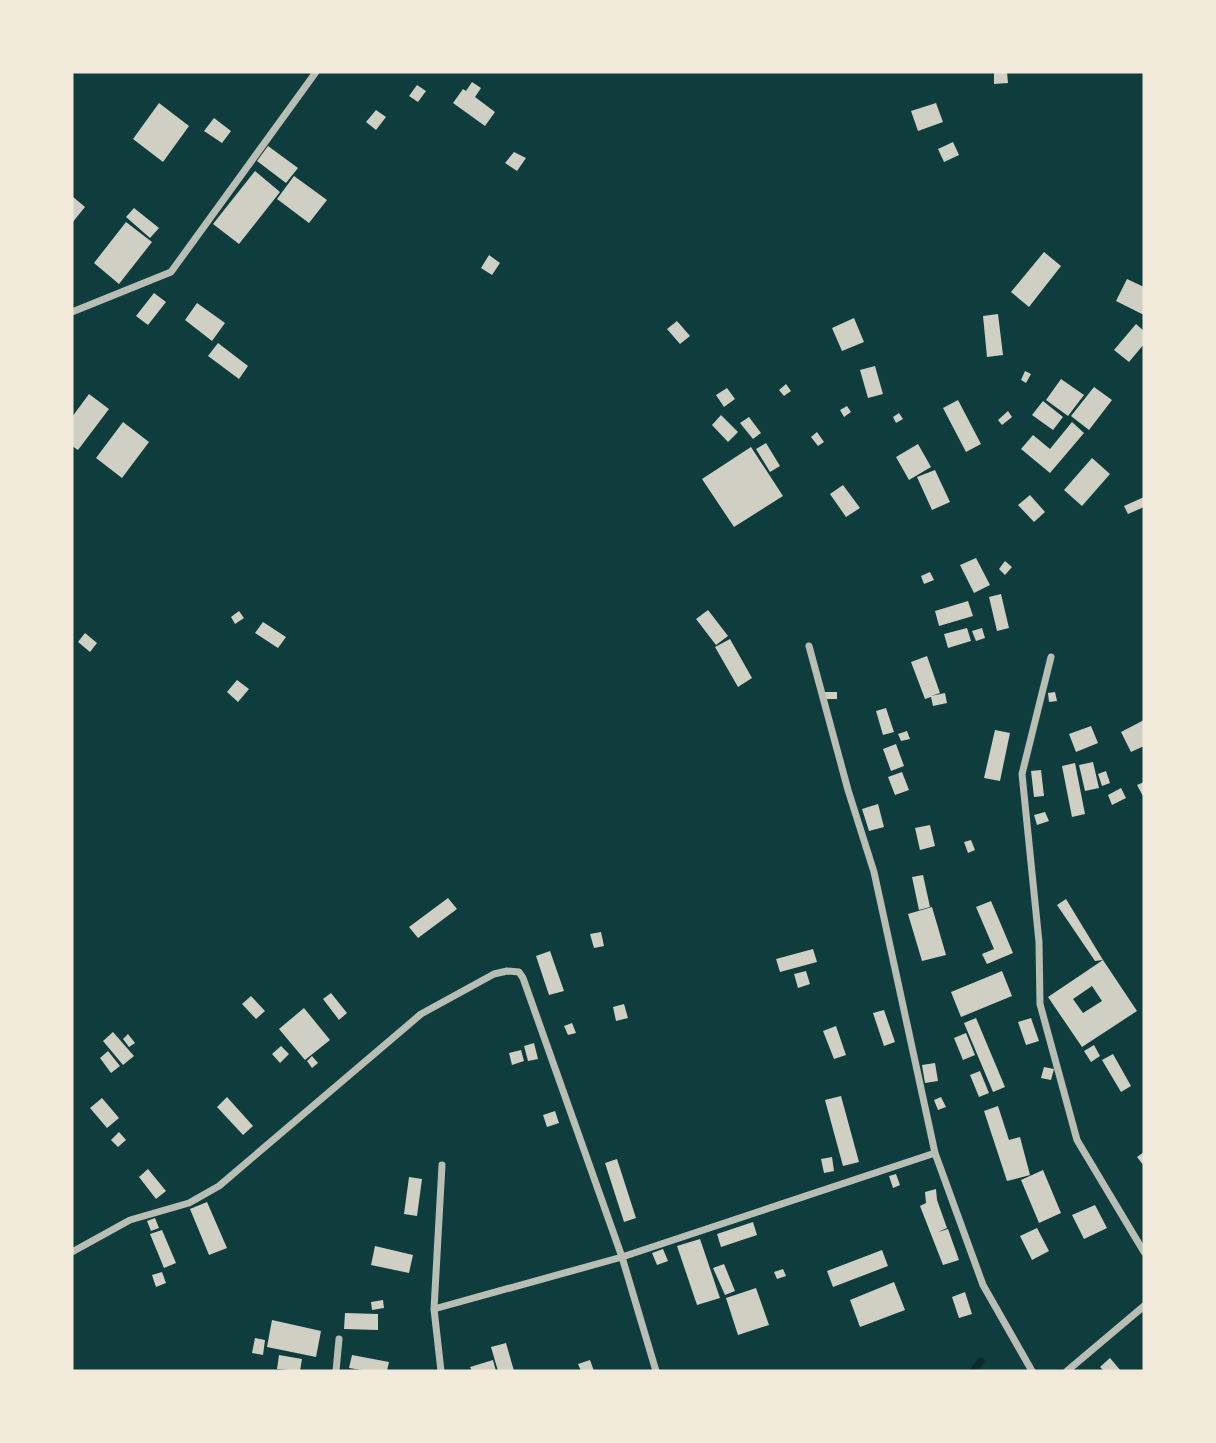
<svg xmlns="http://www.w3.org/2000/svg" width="1216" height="1443" font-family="Cabin,sans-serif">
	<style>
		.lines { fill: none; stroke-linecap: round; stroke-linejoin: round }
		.stream { stroke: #0a2a2b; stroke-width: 7 }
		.building { fill: #cfcfc3; fill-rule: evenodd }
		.minor { stroke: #b8beb3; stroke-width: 7 }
	</style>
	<rect width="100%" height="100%" fill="#0f3d3e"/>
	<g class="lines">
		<path class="stream" d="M973,1371L981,1361"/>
	</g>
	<path class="building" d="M994,72H1007L1008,83L994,84Z
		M472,82L481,88L475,97L495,112L485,126L453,103L463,89L466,91Z
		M417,85L426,91L418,102L409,96Z
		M159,103L189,126L163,162L133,139Z
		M936,103L943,122L918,131L911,111Z
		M376,110L386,117L376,130L366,122Z
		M214,118L231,131L222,143L204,131Z
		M953,142L959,155L944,162L938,149Z
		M268,146L298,168L286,183L257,161Z
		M514,152L526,158L517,171L505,163Z
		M255,171L280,192L239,244L213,224Z
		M294,176L327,200L309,223L277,199Z
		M72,196L85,207L72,223Z
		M134,208L159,228L150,238L126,217Z
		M126,222L152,242L119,284L94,263Z
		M1044,252L1061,266L1029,307L1011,292Z
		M489,255L500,263L492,275L481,268Z
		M1127,279L1144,287V315L1116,301Z
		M154,293L166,302L148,325L136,316Z
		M197,303L225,323L212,341L185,320Z
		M998,314L1003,355L987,357L983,316Z
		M854,318L864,342L842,351L832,328Z
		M677,321L690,336L680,344L667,329Z
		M1136,324L1144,331V344L1129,362L1114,350Z
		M218,343L248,366L239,379L208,356Z
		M875,366L883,394L868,398L860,370Z
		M1025,371L1031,374L1026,383L1021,380Z
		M1061,379L1084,395L1068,416L1046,400Z
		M786,384L791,391L784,396L779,390Z
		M1094,387L1112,400L1089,430L1071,416Z
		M727,388L735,399L724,407L716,395Z
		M89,394L109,409L78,450L72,446V417Z
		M958,400L981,444L966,452L943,408Z
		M1043,401L1063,417L1053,430L1032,415Z
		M847,406L851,412L844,417L840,410Z
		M1008,411L1012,417L1002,425L998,420Z
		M899,413L903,419L896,423L893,417Z
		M721,415L738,432L728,442L712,425Z
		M749,417L761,433L753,439L740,423Z
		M123,422L149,442L122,478L96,458Z
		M1072,422L1084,433L1050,473L1021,449L1033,435L1050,449Z
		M817,432L824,442L818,446L811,437Z
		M766,443L780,466L770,472L756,449Z
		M918,444L931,467L909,480L896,457Z
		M751,447L783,496L734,527L702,479Z
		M1092,458L1110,474L1082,506L1064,490Z
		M935,470L950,502L932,510L917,477Z
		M843,485L860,508L846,517L830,494Z
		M1030,495L1045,512L1034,522L1018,505Z
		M1144,497V507L1128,514L1124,506Z
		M976,558L990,585L974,593L960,565Z
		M1005,561L1012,567L1005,575L999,569Z
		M930,572L934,580L924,584L921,576Z
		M1001,594L1009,628L997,631L989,597Z
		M968,601L973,616L939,626L935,611Z
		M708,610L728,636L716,645L696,619Z
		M239,611L244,618L235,624L231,617Z
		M263,622L286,637L278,648L255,633Z
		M967,628L971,641L948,648L944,634Z
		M982,628L985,638L976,641L972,631Z
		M85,633L97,643L90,652L78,642Z
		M730,639L752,678L738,687L715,647Z
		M927,656L940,693L931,696L945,693L947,703L933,706L931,697L925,699L911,662Z
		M237,680L249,689L238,702L227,692Z
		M825,692H837V699H825Z
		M1055,692L1057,701L1049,702L1048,693Z
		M886,708L894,732L883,735L876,711Z
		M1144,720V746L1131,752L1121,732Z
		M1091,726L1098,743L1076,752L1069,734Z
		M995,730L1010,733L1000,781L984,778Z
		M907,731L910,739L901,741L898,734Z
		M896,744L904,766L891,771L883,749Z
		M1093,762L1099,788L1085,791L1079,765Z
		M1075,763L1085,814L1072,817L1062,766Z
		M1041,770L1044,796L1034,797L1031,771Z
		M1106,771L1110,783L1102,786L1098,774Z
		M902,772L909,790L895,795L888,777Z
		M1144,782V798L1137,785Z
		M1121,788L1126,798L1112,805L1108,795Z
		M878,804L884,827L869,831L862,809Z
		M1045,812L1049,821L1037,825L1034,815Z
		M930,825L935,846L920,850L915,828Z
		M971,840L975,850L968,853L964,842Z
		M923,875L930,907L919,910L912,877Z
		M448,898L457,909L418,938L409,927Z
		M1066,899L1103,960L1095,961L1057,905Z
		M991,901L1013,953L987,964L982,954L994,949L976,907Z
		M932,907L946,955L922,961L908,914Z
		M601,932L604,946L594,948L590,934Z
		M813,949L817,962L780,972L776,959Z
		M550,951L564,991L549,995L536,956Z
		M1103,960L1137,1011L1082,1047L1048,997ZM1092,986L1102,1001L1083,1013L1073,999Z
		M806,971L810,984L798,988L794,974Z
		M1002,971L1012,996L961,1017L951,992Z
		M331,993L347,1013L339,1020L323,999Z
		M251,996L265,1011L256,1019L242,1004Z
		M624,1004L628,1018L616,1021L613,1007Z
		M304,1008L330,1040L305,1060L279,1029Z
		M884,1010L895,1042L884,1046L873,1013Z
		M976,1018L1005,1087L993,1092L964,1023Z
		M1031,1018L1039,1041L1026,1045L1018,1022Z
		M572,1023L576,1033L568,1035L564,1026Z
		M836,1026L846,1055L834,1059L823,1031Z
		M113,1032L134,1056L123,1065L103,1041Z
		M966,1033L975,1055L963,1060L954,1038Z
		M128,1034L135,1043L129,1047L123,1039Z
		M534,1043L538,1059L528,1061L524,1046Z
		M1094,1045L1100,1056L1091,1062L1084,1051Z
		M281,1046L289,1054L280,1063L272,1054Z
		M521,1050L524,1061L512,1065L509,1053Z
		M108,1051L120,1066L111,1073L100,1058Z
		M1113,1054L1131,1086L1121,1092L1102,1060Z
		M312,1056L318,1063L312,1068L307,1061Z
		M935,1063L938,1081L925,1083L922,1065Z
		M1044,1067L1054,1069L1051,1080L1041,1078Z
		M980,1071L989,1093L979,1097L970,1075Z
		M841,1096L859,1162L843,1166L825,1100Z
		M227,1097L253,1126L243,1135L217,1107Z
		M941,1097L946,1107L938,1110L934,1100Z
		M102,1098L119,1118L107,1128L90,1108Z
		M998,1106L1009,1140L1020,1137L1030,1175L1007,1181L984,1111Z
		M555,1111L559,1123L547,1127L543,1115Z
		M119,1132L126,1140L118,1147L111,1140Z
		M1144,1152V1166L1137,1157Z
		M832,1157L834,1171L824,1173L821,1159Z
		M617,1159L636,1218L624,1222L605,1163Z
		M148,1169L166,1191L156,1199L139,1177Z
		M1043,1170L1061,1213L1039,1223L1021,1180Z
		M896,1174L900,1185L893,1188L889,1176Z
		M409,1177L422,1179L417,1216L404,1214Z
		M936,1189L937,1200L947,1228L938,1232L948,1229L959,1260L943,1265L920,1206L926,1203L925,1192Z
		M207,1202L227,1248L209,1255L190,1209Z
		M1095,1205L1107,1228L1084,1239L1072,1215Z
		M155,1218L159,1228L151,1231L147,1221Z
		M753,1222L757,1235L721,1247L717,1234Z
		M1037,1228L1049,1251L1032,1260L1020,1236Z
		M162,1230L176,1263L164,1268L150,1234Z
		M700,1239L720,1298L697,1305L677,1246Z
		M375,1246L413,1255L409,1273L371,1265Z
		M663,1249L668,1261L657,1265L652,1253Z
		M882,1250L888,1266L833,1287L827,1271Z
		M724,1264L735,1291L725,1295L713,1268Z
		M783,1269L786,1276L777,1279L774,1272Z
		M162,1272L166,1283L156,1287L152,1275Z
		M894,1282L905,1310L860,1327L850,1300Z
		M756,1288L769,1325L738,1335L726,1298Z
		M965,1292L972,1314L959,1318L952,1297Z
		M383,1300L384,1308L372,1310L371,1302Z
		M345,1313L378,1314V1330L344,1329Z
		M272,1320L321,1331L316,1357L267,1347Z
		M255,1338L265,1340L263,1355L252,1353Z
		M506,1343L514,1371H498L491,1347Z
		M279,1355L302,1359L300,1371L277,1369Z
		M352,1355L389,1362L387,1371H368L349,1368Z
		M1110,1358L1121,1371H1104L1100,1367Z
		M493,1360L496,1371H472L470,1367Z
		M590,1360L594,1371H581L578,1364Z"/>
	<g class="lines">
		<path class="minor" d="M72,312L171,272L316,72
			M809,646L848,790L874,872L935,1153
			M1051,657L1022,774L1039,942L1040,1004L1077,1140L1144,1252
			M72,1252L130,1220L189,1203L219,1186L421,1014L494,974L507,971L519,972L523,978L622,1257L656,1371
			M434,1309L622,1257L935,1153L983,1285L1032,1371
			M336,1371L339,1339
			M441,1371L434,1309L442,1165
			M1067,1371L1144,1306"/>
	</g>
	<rect width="1216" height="1443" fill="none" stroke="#f1e9da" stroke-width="147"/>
</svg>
